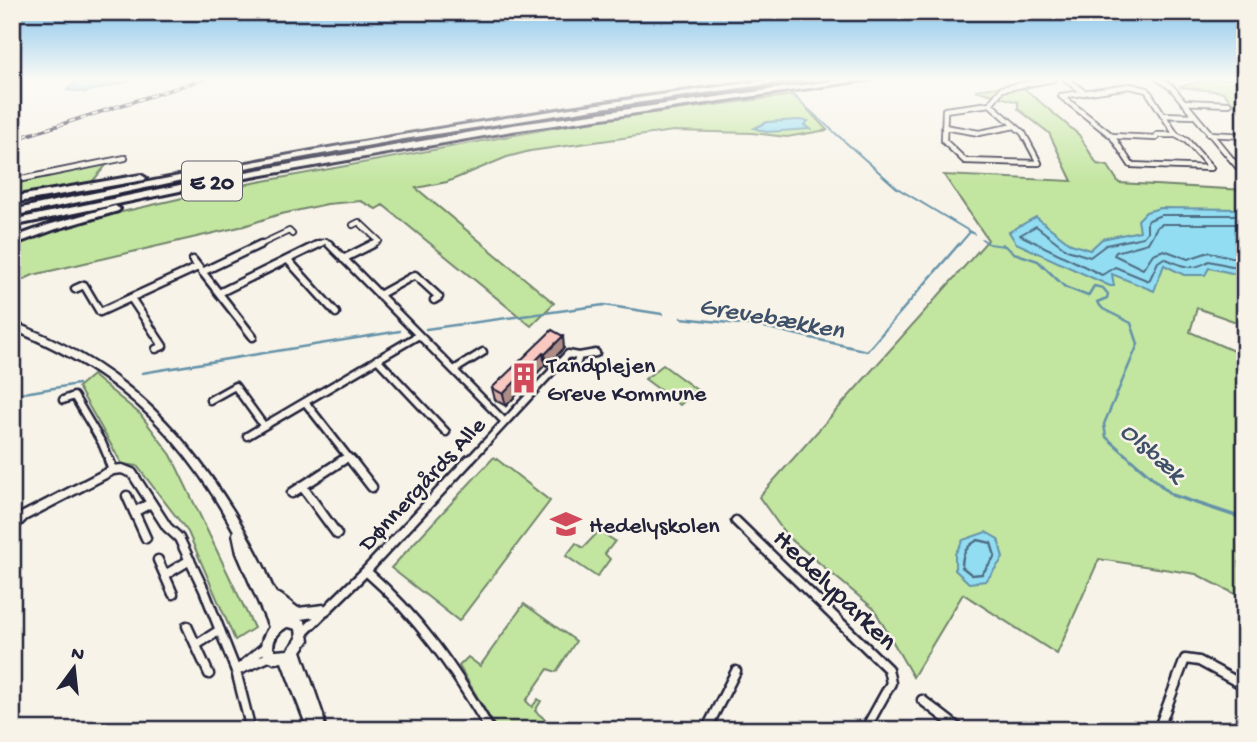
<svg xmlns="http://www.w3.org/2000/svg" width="1257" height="742" font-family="'Gochi Hand',sans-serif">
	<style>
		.green { fill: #c2e59f; stroke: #72846d; stroke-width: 2 }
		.water { fill: #92ddf2; stroke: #6592a9; stroke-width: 2 }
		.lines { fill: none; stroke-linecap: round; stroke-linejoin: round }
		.shore-far1 { stroke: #4f6d84; stroke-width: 2 }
		.shore { stroke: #4f6d84; stroke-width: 2.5 }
		.stream-far2 { stroke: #6592a9; stroke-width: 2 }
		.stream-far1 { stroke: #6592a9; stroke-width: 2.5 }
		.stream { stroke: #6592a9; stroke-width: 3.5 }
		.street-far2-casing { stroke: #22223b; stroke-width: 8 }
		.street-far1-casing { stroke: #22223b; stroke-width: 11 }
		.street-casing { stroke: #22223b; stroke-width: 13 }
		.secondary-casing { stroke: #22223b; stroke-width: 5 }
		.highway-casing { stroke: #22223b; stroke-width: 6 }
		.street-far2 { stroke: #f7f3e8; stroke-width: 4.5 }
		.street-far1 { stroke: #f7f3e8; stroke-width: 6 }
		.street { stroke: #f7f3e8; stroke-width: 8 }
		.secondary { fill: #f7f3e8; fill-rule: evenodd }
		.highway { fill: #f7f3e8; fill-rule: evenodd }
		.rail-casing { stroke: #22223b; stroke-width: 3.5 }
		.rail { stroke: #f7f3e8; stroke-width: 2; stroke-dasharray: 6; stroke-linecap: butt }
		.wall { fill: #d6ada6; stroke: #22223b; stroke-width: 2 }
		.shaded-wall { fill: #ae8d87; stroke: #22223b; stroke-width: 2 }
		.building { fill: #f9c9c1; stroke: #22223b; stroke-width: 2 }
		.labels { text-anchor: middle; stroke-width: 5; stroke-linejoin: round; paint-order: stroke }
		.shield { fill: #f7f3e8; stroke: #62616f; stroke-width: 2 }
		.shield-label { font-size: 23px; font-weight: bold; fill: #22223b }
		.poi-label { font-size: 24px; fill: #22223b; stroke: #f7f3e8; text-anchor: start }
		.street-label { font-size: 24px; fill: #22223b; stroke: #f7f3e8 }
		.water-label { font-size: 26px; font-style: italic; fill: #3e5169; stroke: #f7f3e8 }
		.near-street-label { font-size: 28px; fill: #22223b; stroke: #f7f3e8 }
	</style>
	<rect width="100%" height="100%" fill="#f7f3e8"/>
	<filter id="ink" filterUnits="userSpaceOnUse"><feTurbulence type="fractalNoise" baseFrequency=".0143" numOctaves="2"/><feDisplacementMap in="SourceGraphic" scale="14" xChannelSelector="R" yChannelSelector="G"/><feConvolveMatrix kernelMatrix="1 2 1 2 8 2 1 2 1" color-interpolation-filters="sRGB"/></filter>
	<g filter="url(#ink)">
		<path class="green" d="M1210,79H1245V117L1223,92L1179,87Z
			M1019,84L1079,135L1097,164L1108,166L1119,183L1245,190V325L1197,308L1190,332L1245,356V599L1196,574L1099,559L1057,654L963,594L913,677L874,609L787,536L759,497L988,240L944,175L1072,181L1049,133L1018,109V102L975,90Z
			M794,95L827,130L787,137L752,133L673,131L530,151L507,157L447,182L416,188L554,303L531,326L383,205L376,209L361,201L327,204L277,215L244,226L33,275L12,285V247L27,239L87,220L226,188L591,121Z
			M107,164L92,182L12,196V183Z
			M663,365L697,390L680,405L645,379Z
			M92,375L140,414L171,455L254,628L235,640L188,532L137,466L122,464L78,387Z
			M494,457L550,501L459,621L391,568Z
			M599,531L615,541L605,554L610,559L597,577L566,556L576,543L583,548Z
			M524,604L576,641L556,672L548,669L526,701L532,707L538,699L541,701L535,711L546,720L540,730H497L459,666L468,657L480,666Z"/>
		<path class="water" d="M79,79H137L85,92L67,90Z
			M798,120L808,121L804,125L810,129L766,132L754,128L767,122Z
			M1160,208L1245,209V276L1209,268L1205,275H1184L1164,265L1154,291L1112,274L1114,286H1110L1016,243L1009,232L1036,217L1071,244L1090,250L1102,239L1140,231L1138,220L1146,212Z
			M986,532L998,539L1003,558L986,581L969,583L955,570V554L963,540Z"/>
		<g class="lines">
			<path class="shore-far1" d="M1245,215H1161L1147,221V232L1143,237L1106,245L1090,257L1067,250L1036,226L1020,235L1102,275L1115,267L1149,281L1158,262L1164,258C1182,266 1192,272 1209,261L1245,269
				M1245,224H1162L1157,227L1148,243L1116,252L1114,255L1143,269L1153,254L1164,250L1188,259L1209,252L1245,260"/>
			<path class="shore" d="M978,540L991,543L995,556L982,574L972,575L962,567C962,554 966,546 978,540Z"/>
			<path class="stream-far2" d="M789,92L897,188L974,234
				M982,239L989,244L1004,246
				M958,246L970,232"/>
			<path class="stream-far1" d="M1002,244L1014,253L1038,261L1065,287L1088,296L1094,286L1103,288L1108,294L1107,298L1097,302L1103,309L1131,323L1138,344L1104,424L1106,437L1134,462
				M681,318L760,326L867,351L959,244
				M426,329L604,305L662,314
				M142,373L400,331
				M12,395L78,384"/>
			<path class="stream" d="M1132,460L1172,495L1245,519"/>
			<g class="street-far2-casing">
				<path id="street-far2" d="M1066,79L1085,93
					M1159,79L1172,88L1238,167L1245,168
					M1130,86L1147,90L1176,135L1187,141L1211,168L1131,165L1112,136L1061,96Z
					M1183,102L1229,104
					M990,104L1023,133L1039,163L965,161L944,141L945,110Z
					M990,104L1002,89L1053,79
					M1163,115L1194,116
					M944,127L979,133L1015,126
					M1209,134L1245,136
					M1112,136L1156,138L1157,135H1176
					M12,181L125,158
					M353,225L359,222L379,241L369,246
					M257,246L289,231L292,234
					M316,246L326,241L331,246"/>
			</g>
			<g class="street-far1-casing">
				<path id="street-far1" d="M329,244L505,422
					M343,259L373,244
					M193,260L253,337
					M288,260L336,313
					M202,272L261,244
					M75,289L84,285L100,312L198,267
					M219,293L319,244
					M379,295L415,275L439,297L434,300
					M131,298L163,346L156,349
					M377,359L446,432
					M558,365L576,366L579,356
					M454,370L483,352
					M63,400L74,396L102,443L110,462
					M210,400L235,386L264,426
					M305,402L352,462
					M247,436L419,335
					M341,462L348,457
					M468,462L568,354L579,356L596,353"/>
			</g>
			<g class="street-casing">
				<path id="street" d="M351,460L372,487
					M113,470L122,469L132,473L167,527L179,538L204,590L236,671L251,730
					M302,486L337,534
					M292,493L343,460
					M127,496L146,538
					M134,512L151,503
					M736,521L888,669L891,683L865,730
					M12,528L24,516L113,470L109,460
					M158,560L173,594
					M366,571C419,617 455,670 490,730
					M165,575L190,560
					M187,626L209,674
					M304,632L366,571L469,460
					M196,645L220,630
					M241,669L271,656
					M236,671L266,646
					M922,700L961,730
					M706,730L736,671
					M1158,730L1185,659L1199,661L1245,686"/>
			</g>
			<g class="secondary-casing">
				<path id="secondary" d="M12,322C114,360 178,421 234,512C245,531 255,549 265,569C267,574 272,588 276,593C277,594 279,594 281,595C287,599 292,604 298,608L324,605L328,607L330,611L328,615L301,619L305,621L309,640L301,651L323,715L325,730H308L282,662L274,663C257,654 259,642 269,627L237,553L233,534L234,531C202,472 159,415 102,377C74,357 43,343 12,329ZM287,627H289L296,629L297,638L288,650L276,651L273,648C273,638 278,632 287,627Z"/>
			</g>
			<g class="highway-casing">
				<path id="highway" d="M777,79H803L601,108L404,139L207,175L12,216V210C266,156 520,112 777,79Z
					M848,79H872L512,131L218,183L12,226V220L218,177L512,125Z
					M141,175L146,178L144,180L12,203V197Z
					M115,206L120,209L118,211L56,229L12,245V238L48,225Z"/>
			</g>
			<use href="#street-far2" class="street-far2"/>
			<use href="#street-far1" class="street-far1"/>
			<use href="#street" class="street"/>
			<use href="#secondary" class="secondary"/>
			<use href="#highway" class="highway"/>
			<g class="rail-casing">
				<path id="rail" d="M12,140L204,79"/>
			</g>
			<use href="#rail" class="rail"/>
		</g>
		<path class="wall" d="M552,330L564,348L547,366L545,365L506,406L495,400L492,388Z"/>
		<path class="shaded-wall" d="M563,336L564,348L547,366L545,354Z
			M543,353L545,365L506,406L503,394Z"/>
		<path class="building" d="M552,330L563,336L545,354L543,353L503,394L492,388Z"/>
	</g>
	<linearGradient id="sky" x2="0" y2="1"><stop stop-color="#85c4ec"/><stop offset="0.43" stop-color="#fbfaf5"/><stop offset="1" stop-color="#fbfaf5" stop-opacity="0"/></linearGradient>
	<rect width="1257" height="183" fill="url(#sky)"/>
	<defs>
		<g id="building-bare" transform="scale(2.415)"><path d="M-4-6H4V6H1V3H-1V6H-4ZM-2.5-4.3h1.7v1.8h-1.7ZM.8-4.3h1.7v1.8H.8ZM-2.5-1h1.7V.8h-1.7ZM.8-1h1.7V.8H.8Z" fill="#d1495b" stroke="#f7f3e8" stroke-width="2.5" paint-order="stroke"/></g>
		<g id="school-bare" transform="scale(2.415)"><path d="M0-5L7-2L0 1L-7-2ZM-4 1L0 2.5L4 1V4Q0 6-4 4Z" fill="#d1495b" stroke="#f7f3e8" stroke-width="2.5" paint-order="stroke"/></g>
	</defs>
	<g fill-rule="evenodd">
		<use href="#building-bare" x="524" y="378"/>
		<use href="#school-bare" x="566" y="524"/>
	</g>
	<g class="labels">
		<rect class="shield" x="182" y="161.5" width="60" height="39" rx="5"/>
		<g class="shield-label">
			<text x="212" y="189">E 20</text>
		</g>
		<g class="poi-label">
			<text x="547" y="372">Tandplejen<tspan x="547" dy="28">Greve Kommune</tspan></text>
			<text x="589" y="532">Hedelyskolen</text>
		</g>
		<g class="street-label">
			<text transform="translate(421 483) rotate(-47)" y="8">Dønnergårds Alle</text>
		</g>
		<g class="water-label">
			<text transform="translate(772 316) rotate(10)" y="9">Grevebækken</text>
			<text transform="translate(1154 451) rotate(42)" y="9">Olsbæk</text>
		</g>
		<g class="near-street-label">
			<text transform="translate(837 588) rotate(44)" y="10">Hedelyparken</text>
		</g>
	</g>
	<rect width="1257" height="742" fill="none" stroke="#f7f3e8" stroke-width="42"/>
	<rect x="21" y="21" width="1215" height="700" fill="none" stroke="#22223b" stroke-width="2.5" filter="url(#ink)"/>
	<g transform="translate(74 668) rotate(15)" stroke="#f7f3e8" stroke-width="5" paint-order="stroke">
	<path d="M0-5L12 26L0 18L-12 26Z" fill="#22223b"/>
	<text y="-10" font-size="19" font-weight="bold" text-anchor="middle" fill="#22223b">N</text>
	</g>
</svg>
